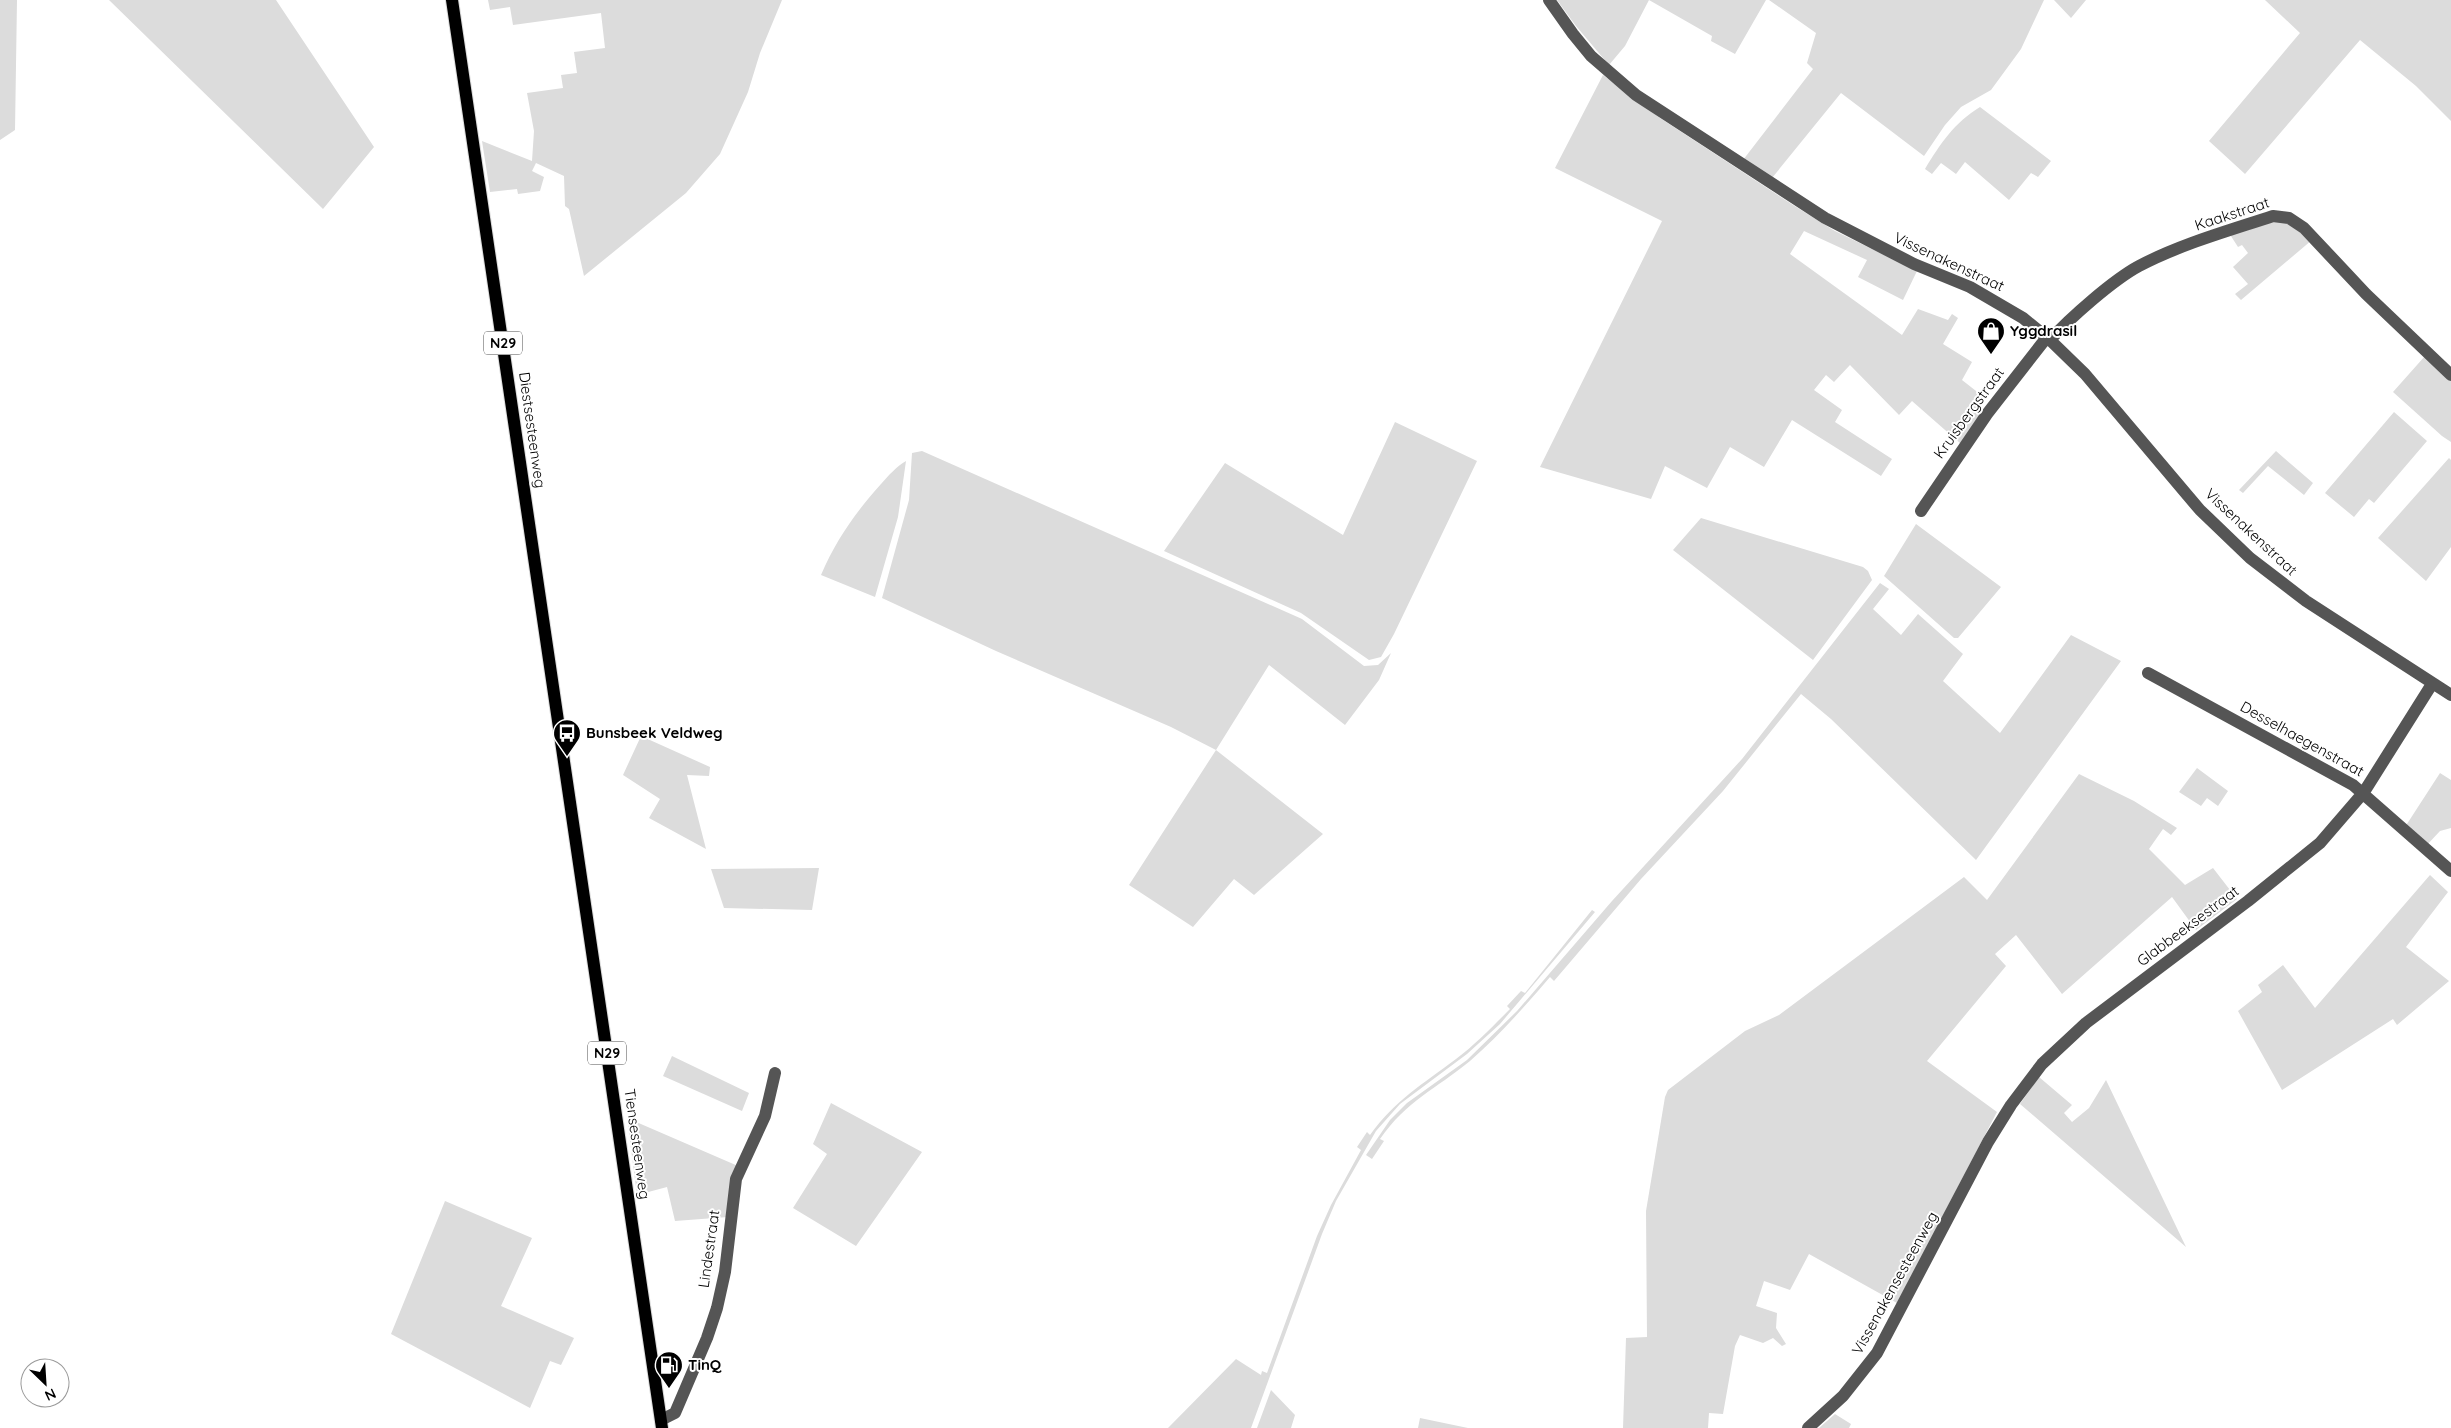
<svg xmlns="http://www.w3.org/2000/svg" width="2451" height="1428" font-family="Quicksand,sans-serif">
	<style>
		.green { fill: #dcdcdc }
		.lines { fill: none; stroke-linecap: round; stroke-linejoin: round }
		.major-casing { stroke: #dbdbdb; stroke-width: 14 }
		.minor { stroke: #555; stroke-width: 12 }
		.major { stroke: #000; stroke-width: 12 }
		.labels { text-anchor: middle; stroke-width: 4; stroke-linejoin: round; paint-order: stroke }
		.shield { fill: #fff; stroke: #4c4c4c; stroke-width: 1 }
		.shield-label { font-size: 14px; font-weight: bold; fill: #000 }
		.street-label { font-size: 15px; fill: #000; stroke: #fff }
		.poi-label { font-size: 15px; font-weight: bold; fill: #000; stroke: #fff; text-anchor: start }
	</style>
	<rect width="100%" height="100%" fill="#fff"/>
	<path class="green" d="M0,0H17L15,130L0,140Z
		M109,0H276L374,147L323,209Z
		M488,0H782L760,53L748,92L720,154L686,193L584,276L569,209L565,206L564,176L536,163L532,171L544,177L540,191L518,194L517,189L490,192L482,141L532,161L534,131L527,93L563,88L561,75L577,73L574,52L605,48L601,13L513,25L510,7L490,10Z
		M1557,0H1766L1735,54L1711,41L1712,36L1649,0L1625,46L1609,65L1576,26Z
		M1769,0H2044L2021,49L1991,90L1961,107L1945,125L1924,156L1841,93L1772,178L1743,160L1813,69L1807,63L1816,33Z
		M2054,0H2086L2071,18Z
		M2265,0H2451V121L2416,86L2360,40L2245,174L2209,141L2300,33Z
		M1603,75L1660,118L1793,205L1835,231L1917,271L1903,300L1858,277L1867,260L1804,231L1790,254L1902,335L1918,309L1948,320L1952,314L1958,318L1943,344L1972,362L1962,380L1985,398L1977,409L1982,415L1961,444L1912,401L1899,415L1850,365L1834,382L1826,375L1814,390L1842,410L1835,422L1892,459L1881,476L1792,420L1764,467L1730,447L1707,488L1665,466L1651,499L1540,467L1662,221L1555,168Z
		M1980,107L2051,161L2038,177L2031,173L2009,200L1965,162L1956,174L1941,163L1932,174L1925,169C1940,144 1955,122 1980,107Z
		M2279,218L2312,240L2241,300L2235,294L2248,284L2233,267L2248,253L2242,245L2238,247L2229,233Z
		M2425,356L2451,379V442L2442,436L2393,392Z
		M2394,412L2427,441L2374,503L2369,499L2354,517L2325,493Z
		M1395,422L1477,461L1394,634L1381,657L1369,660L1301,613L1164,551L1225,463L1343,535Z
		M922,451L1302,619L1364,666L1378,665L1391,653L1379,680L1345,725L1269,665L1216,750L1323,834L1254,895L1234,879L1193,927L1129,885L1216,750L1171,727L996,651L882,598L909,500L912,453Z
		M2276,451L2313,483L2304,495L2268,466L2243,493L2239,490Z
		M2449,458L2451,460V547L2426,581L2378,538Z
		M906,461L898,517L875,597L821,575C836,540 855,513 881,484C889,475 896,467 906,461Z
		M1701,518L1863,567L1868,571L1872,580L1813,660L1673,550Z
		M1916,524L2001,587L1958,638H1954L1884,576Z
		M1880,583L1889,589L1873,609L1901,635L1918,614L1963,654L1943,681L2000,733L2071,635L2121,661L1976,860L1831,719L1801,694L1723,791L1641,879L1554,981L1550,977C1525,1006 1499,1036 1470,1061C1436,1089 1406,1101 1380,1139L1384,1141L1372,1159L1366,1155L1390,1120L1407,1103L1467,1060L1517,1011L1612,901L1742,759Z
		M641,736L710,767L709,776L687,775L706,849L649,818L660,799L623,775Z
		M2197,768L2228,791L2218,806L2207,798L2201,806L2179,792Z
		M2440,773L2451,780V828L2440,831L2426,846L2405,827Z
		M2079,774L2134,801L2177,828L2171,835L2163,829L2149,849L2185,885L2213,868L2237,899L2196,930L2172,897L2062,994L2016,935L1995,954L2006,966L1927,1061L1997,1112L1897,1303L1809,1254L1790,1290L1764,1281L1756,1306L1777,1313L1776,1328L1786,1344L1782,1346L1773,1338L1763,1343L1740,1335L1735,1346L1723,1414L1709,1413L1708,1428H1623L1626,1338L1647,1337L1646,1211L1665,1097L1668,1090L1745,1031L1779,1015L1964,877L1987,900Z
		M819,868L812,910L724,908L711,869Z
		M2430,875L2448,892L2406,947L2449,981L2397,1025L2393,1019L2282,1090L2238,1011L2262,992L2258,985L2283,965L2315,1008Z
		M1592,910L1595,912L1500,1024L1467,1054L1400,1104L1376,1131L1336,1201L1322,1234L1251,1428H1168L1236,1359L1261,1375L1262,1371L1267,1373L1317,1236L1331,1205L1361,1150L1357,1147L1367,1132L1370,1135C1395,1100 1423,1084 1456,1059C1476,1044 1493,1026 1510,1009L1507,1006L1521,991L1525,993Z
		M672,1056L749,1093L742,1111L663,1076Z
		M2039,1077L2072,1105L2064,1113L2072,1122L2089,1108L2106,1080L2186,1247L2020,1104Z
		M831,1103L922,1152L856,1246L793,1208L827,1154L813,1144Z
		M627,1118L738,1166L728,1217L675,1221L667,1187L637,1195Z
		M445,1201L532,1238L501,1306L574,1338L561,1365L550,1361L530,1408L391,1334Z
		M1271,1390L1295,1415L1291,1428H1257Z
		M1835,1414L1851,1424L1849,1428H1819Z
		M1420,1418L1468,1428H1418Z"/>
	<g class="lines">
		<g class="major-casing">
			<path id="major" d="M452,0L662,1428"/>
		</g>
		<path class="minor" d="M1549,0L1573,34L1591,56L1636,95L1825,218L1914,264L1970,287L2023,318L2050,340L2085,374L2200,510L2250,558L2306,601L2451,695
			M2050,340C2070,318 2113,280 2139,266C2181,244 2228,231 2273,216L2289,218L2304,228L2366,294L2451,375
			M1921,511L1987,414L2047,337
			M2148,673L2353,785L2451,871
			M661,1420L675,1413L707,1338L717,1308L725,1272L736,1179L765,1116L775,1073
			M1808,1428L1843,1396L1877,1353L1988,1142L2011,1105L2042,1064L2086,1023L2248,901L2320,843L2364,792L2432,684"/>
		<use href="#major" class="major"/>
	</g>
	<defs>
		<g id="shop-pin" transform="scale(1.4375)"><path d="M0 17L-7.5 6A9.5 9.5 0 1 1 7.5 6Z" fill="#000" stroke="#fff"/><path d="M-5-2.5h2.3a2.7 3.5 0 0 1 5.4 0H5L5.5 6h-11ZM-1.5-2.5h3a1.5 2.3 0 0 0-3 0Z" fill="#fff"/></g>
		<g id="bus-pin" transform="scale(1.4375)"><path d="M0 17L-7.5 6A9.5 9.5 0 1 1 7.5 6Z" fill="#000" stroke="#fff"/><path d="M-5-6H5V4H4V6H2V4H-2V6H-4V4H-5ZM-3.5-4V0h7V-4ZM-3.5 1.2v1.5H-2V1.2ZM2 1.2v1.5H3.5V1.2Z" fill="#fff"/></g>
		<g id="fuel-pin" transform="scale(1.4375)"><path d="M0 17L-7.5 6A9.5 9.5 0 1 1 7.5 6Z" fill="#000" stroke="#fff"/><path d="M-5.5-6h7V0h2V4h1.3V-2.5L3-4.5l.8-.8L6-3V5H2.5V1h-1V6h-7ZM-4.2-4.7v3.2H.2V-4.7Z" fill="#fff"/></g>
	</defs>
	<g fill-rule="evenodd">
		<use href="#shop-pin" x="1991" y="331"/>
		<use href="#bus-pin" x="567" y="733"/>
		<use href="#fuel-pin" x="669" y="1365"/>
	</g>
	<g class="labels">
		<g class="shield">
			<rect x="484" y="331.5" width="38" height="23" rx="4"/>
			<rect x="588" y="1041.5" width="38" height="23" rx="4"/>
		</g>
		<g class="shield-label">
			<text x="503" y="348">N29</text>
			<text x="607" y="1058">N29</text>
		</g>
		<g class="street-label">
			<text transform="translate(2232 214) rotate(-18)" y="5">Kaakstraat</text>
			<text transform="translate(1949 262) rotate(25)" y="5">Vissenakenstraat</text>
			<text transform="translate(1969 413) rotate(-54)" y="5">Kruisbergstraat</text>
			<text transform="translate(532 430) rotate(82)" y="5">Diestsesteenweg</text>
			<text transform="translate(2251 532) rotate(43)" y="5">Vissenakenstraat</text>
			<text transform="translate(2302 739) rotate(29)" y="5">Desselhaegenstraat</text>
			<text transform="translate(2188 926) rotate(-37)" y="5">Glabbeeksestraat</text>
			<text transform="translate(637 1144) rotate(82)" y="5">Tiensesteenweg</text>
			<text transform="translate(709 1249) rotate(-82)" y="5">Lindestraat</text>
			<text transform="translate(1895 1283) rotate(-61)" y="5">Vissenakensesteenweg</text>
		</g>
		<g class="poi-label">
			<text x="2010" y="336">Yggdrasil</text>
			<text x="586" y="738">Bunsbeek Veldweg</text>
			<text x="688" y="1370">TinQ</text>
		</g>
	</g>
	<g transform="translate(45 1383) rotate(155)"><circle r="24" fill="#ffffff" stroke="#999999"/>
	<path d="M0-4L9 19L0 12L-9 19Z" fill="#000000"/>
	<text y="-8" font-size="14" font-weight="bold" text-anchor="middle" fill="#000000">N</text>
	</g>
</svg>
